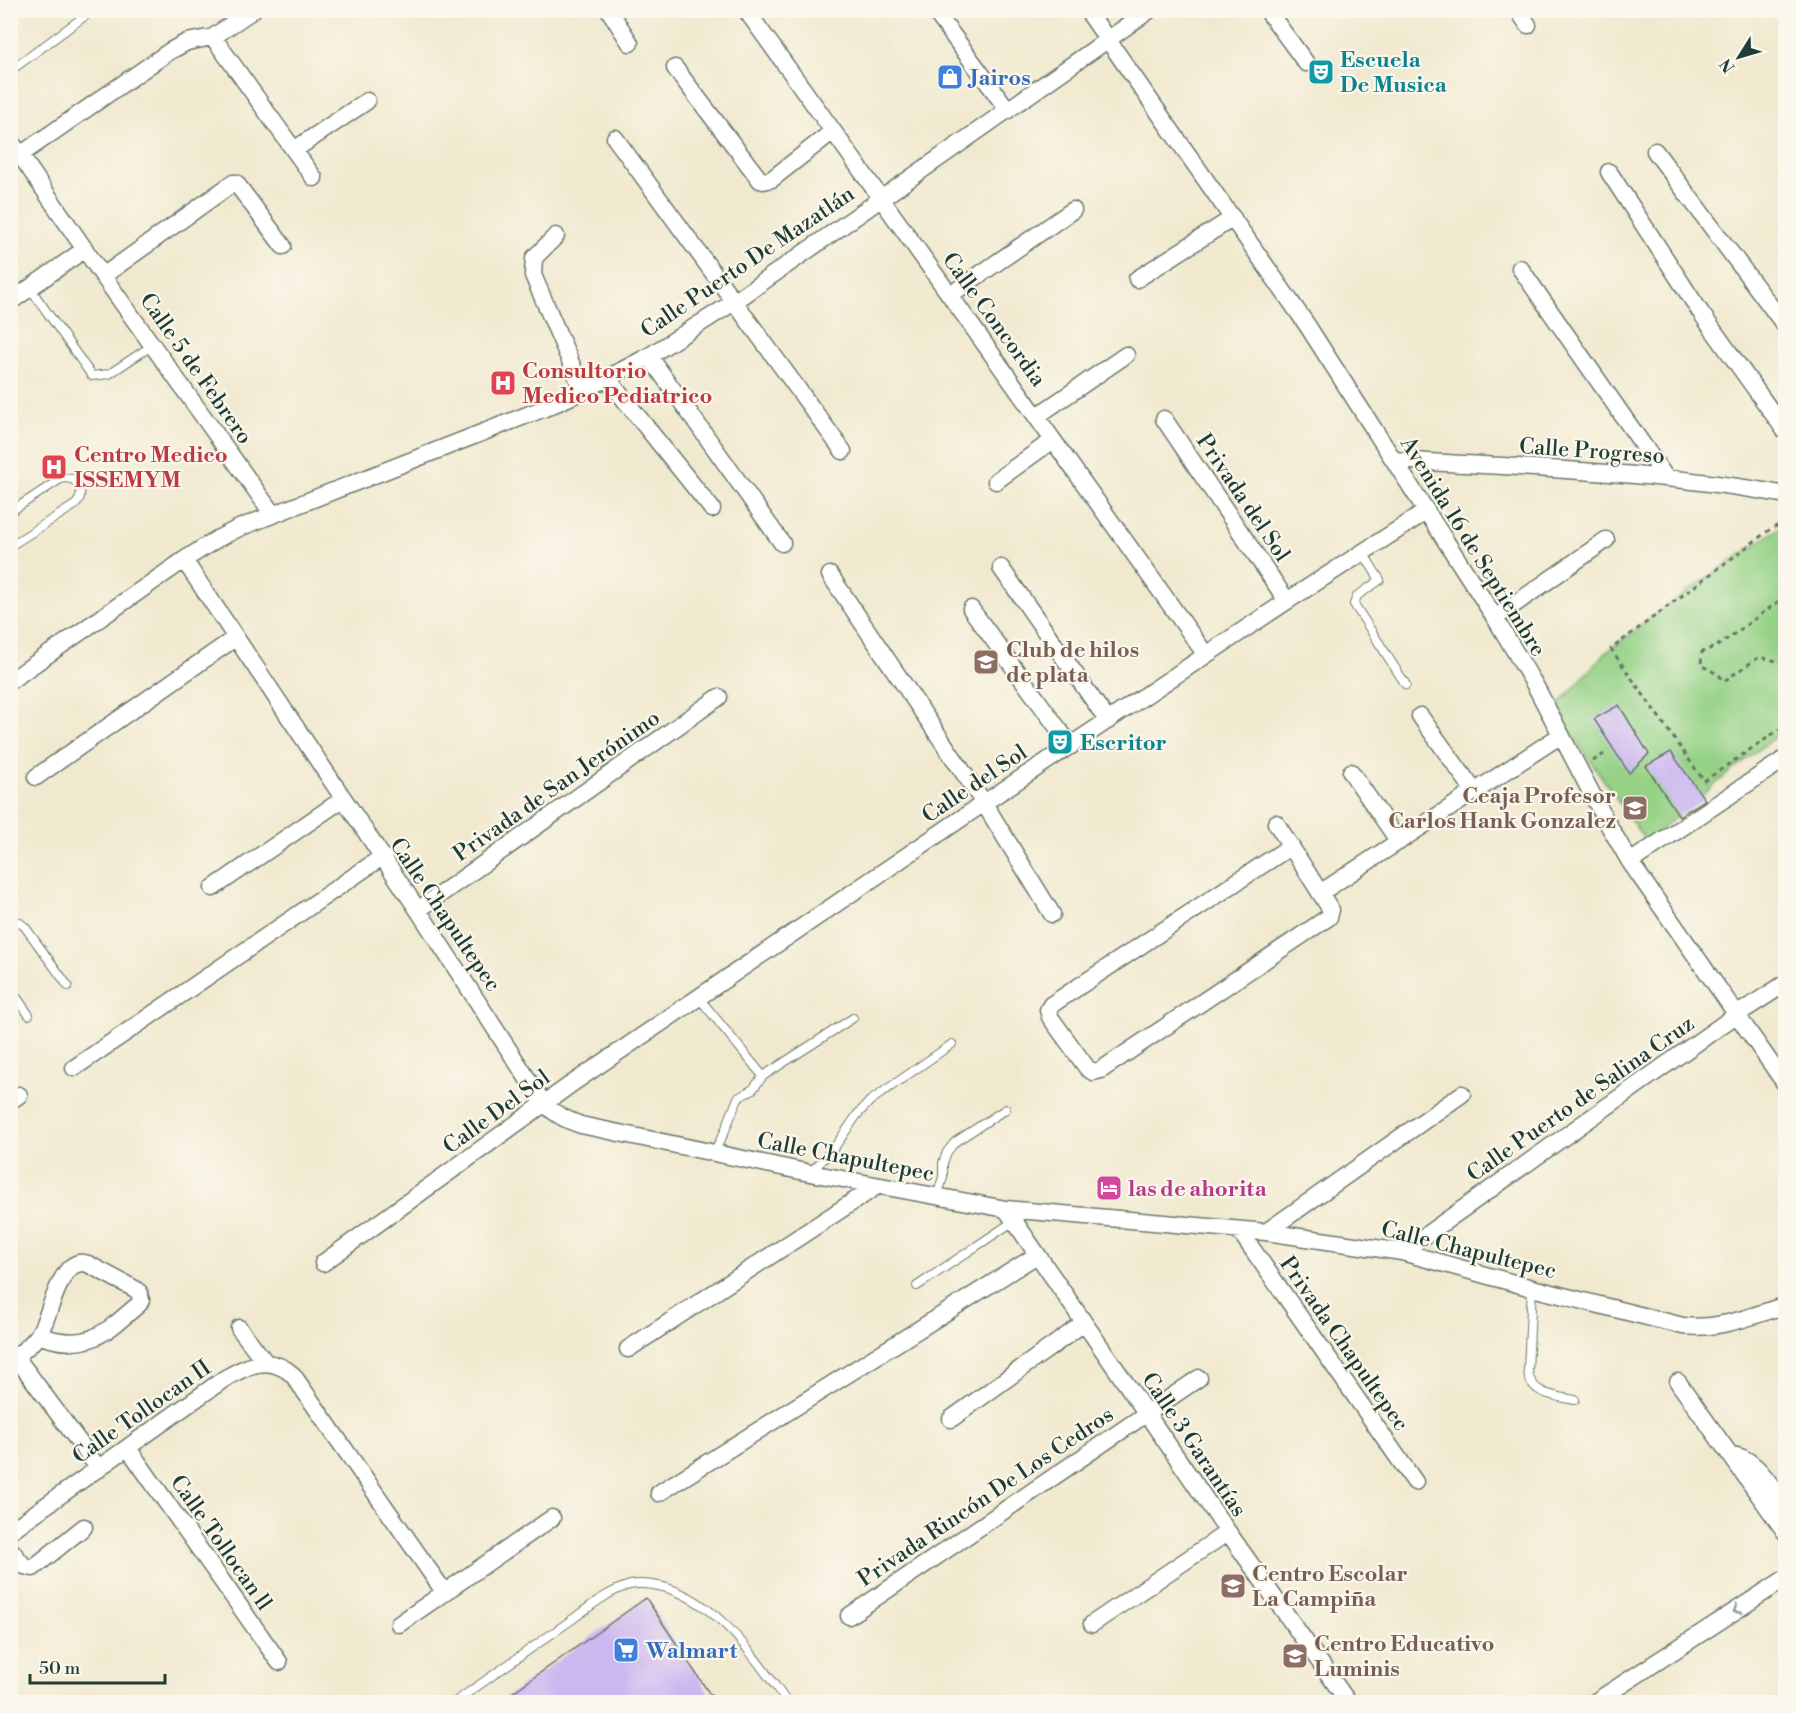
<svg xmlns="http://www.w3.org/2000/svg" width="1796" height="1713" font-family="'Libre Bodoni',serif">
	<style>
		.green { fill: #95d286; stroke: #5a885d; stroke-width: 1.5 }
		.building { fill: #ccb7ef }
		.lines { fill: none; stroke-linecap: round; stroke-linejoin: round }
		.service-casing { stroke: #68796a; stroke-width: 10 }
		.minor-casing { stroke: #68796a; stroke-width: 19 }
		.path { stroke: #68796a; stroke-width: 3; stroke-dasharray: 4.5 4.5; stroke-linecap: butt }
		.service { stroke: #fff; stroke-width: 8 }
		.minor { stroke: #fff; stroke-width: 16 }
		.oneway { stroke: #8f9e9a }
		.labels { text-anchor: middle; stroke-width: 4.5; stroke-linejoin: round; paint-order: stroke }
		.culture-label { font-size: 22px; font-weight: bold; fill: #0d838f; stroke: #fbf7ec; text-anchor: start }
		.shop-label { font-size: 22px; font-weight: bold; fill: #366cbe; stroke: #fbf7ec; text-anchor: start }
		.street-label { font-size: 22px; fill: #1f3d34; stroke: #fbf7ec }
		.health-label { font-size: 22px; font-weight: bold; fill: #be3a42; stroke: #fbf7ec; text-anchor: start }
		.education-label { font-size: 22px; font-weight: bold; fill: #785e54; stroke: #fbf7ec; text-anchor: start }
		.hotel-label { font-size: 22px; font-weight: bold; fill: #b23c85; stroke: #fbf7ec; text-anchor: start }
	</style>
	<rect width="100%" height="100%" fill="#fbf7ec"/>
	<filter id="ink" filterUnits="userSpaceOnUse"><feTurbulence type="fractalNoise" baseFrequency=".0167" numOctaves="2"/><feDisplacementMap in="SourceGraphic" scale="12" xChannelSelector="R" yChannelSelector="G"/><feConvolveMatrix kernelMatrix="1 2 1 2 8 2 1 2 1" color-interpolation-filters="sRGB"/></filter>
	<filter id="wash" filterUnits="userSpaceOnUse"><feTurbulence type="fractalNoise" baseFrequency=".008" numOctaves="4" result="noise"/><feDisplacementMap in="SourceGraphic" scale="24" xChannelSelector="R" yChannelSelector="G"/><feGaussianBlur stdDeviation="1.35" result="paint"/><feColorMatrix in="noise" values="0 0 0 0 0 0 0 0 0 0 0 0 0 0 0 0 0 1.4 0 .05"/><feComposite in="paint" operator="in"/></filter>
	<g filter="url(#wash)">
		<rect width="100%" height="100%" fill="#f1e9cf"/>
		<path class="green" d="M1785,524V729L1736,767L1646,842L1555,709L1604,654L1667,606Z"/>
		<g id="blocks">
			<path class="building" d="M1619,705L1649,754L1629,773L1594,719Z
				M1671,752L1705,800L1679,816L1646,766Z
				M646,1598L715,1702H499Z"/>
		</g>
	</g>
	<g filter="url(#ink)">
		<use href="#blocks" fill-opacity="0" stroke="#68796a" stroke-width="1.5"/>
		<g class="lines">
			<g class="service-casing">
				<path id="service" d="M10,71L93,10
					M30,288L92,376L109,374L153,345
					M10,512L62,478L73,479C81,488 84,496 75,505L10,546
					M1363,553L1380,580L1357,596L1354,604L1406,685
					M10,922H19L25,927L68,986
					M10,988L29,1015
					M699,998L763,1076L753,1089L738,1098L724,1133L714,1152
					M763,1076L853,1018
					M810,1173L834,1148L857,1115L870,1101L952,1044
					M937,1197L943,1177V1163L947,1152L955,1142L1006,1109
					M917,1286L1014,1221
					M1532,1288L1528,1370C1529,1395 1556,1396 1575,1400
					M455,1702C492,1676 530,1649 567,1623C586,1610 607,1591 630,1585C638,1583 645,1584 653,1585C714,1594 754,1657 787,1702"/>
			</g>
			<g class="minor-casing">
				<path id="minor" d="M609,10L630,43
					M746,10L833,131L1206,655
					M934,10L1008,110
					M1087,10L1307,325L1495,618L1536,687L1604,817L1630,862L1786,1085
					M1267,10L1306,63
					M1518,10L1528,25
					M213,37L314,178
					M675,68L760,180L763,181L772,179L833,131
					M615,138L843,451
					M10,140L103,276L272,513
					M294,150L367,101
					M1655,151L1786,327
					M20,155L170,51L187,42L213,37L253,10
					M1609,172L1701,313L1786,432
					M556,236L534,258L533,275L583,391
					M1520,268L1666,478
					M103,276L233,183H236L283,246
					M1137,279L1233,218
					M950,295L1073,210
					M10,302L85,249
					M649,356L782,543
					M607,378L712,509
					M1037,416L1126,355
					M1164,419L1287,601
					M1394,460C1524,468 1657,471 1786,495
					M996,481L1053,440
					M184,560L418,910L540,1098C552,1113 564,1119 581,1125L810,1173L1006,1209L1266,1232L1402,1252L1532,1288L1683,1326C1719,1330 1752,1316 1786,1305
					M1001,568L1108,721
					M830,575L984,803L1052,914
					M971,609L1071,746
					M1495,618L1606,540
					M10,681L184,560L217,539L239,528L545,408L583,391L649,356L734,302L1150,10
					M1420,716L1475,792
					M1351,772L1399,842
					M36,777L235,638
					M1276,823L1331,910L1329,917L1101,1070L1093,1072L1087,1068L1050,1017L1048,1010L1051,1005L1291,846
					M1630,862L1786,758
					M213,888L343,799
					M1320,893L1561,735
					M418,910L719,697
					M74,1068L382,857
					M10,1101L19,1095
					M1006,1209L1228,1532L1348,1702
					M1239,1230L1415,1482
					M1266,1232L1462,1094
					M1402,1252L1736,1015L1786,983
					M323,1263L570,1085L984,803L1287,601L1427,511
					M239,1328L266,1363
					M628,1349L877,1186
					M16,1357L99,1469
					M10,1361C19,1354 32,1345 38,1335C51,1318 59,1254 88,1264L135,1289L139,1292L141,1300L139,1304C104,1334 87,1353 38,1335
					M1678,1382L1786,1533
					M951,1419L1084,1323
					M128,1448L279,1662
					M1730,1455C1755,1455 1771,1487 1786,1506
					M659,1493L1037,1255
					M10,1531L224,1379C248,1365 269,1354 293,1375L445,1593
					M10,1549L24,1566L33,1568L84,1527
					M849,1616L1199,1378
					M399,1624L552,1518
					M1092,1624L1228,1532
					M1595,1702L1786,1578"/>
			</g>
			<path class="path" d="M1786,522L1772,528L1611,649L1704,781L1786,725
				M1786,596L1719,645L1702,652L1701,665L1719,675L1724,681L1759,657L1786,663
				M1593,761L1604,754"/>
			<use href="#service" class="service"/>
			<use href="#minor" class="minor"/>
		</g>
		<defs><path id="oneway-chevron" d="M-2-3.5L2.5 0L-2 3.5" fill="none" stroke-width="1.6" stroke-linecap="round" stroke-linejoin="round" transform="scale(1.5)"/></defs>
		<use class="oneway" href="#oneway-chevron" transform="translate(1737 1610) rotate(147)"/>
	</g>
	<defs>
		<g id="theatre-square" transform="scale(1.35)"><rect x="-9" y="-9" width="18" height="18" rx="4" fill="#0f9aa8" stroke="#fbf7ec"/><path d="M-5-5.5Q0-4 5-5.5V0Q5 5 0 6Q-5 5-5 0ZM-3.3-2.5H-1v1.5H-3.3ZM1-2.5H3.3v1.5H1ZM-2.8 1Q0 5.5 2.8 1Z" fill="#fff"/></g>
		<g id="shop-square" transform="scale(1.35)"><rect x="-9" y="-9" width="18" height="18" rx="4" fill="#3f7fe0" stroke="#fbf7ec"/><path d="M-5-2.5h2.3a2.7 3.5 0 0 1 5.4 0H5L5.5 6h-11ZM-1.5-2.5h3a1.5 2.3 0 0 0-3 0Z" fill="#fff"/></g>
		<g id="hospital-square" transform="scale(1.35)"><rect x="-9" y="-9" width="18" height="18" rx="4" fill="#e0444e" stroke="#fbf7ec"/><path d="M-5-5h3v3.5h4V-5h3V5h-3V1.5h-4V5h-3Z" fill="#fff"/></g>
		<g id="university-square" transform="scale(1.35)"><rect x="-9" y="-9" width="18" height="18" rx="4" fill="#8d6e63" stroke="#fbf7ec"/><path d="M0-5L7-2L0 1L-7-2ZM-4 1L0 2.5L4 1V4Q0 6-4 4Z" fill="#fff"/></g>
		<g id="school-square" transform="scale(1.35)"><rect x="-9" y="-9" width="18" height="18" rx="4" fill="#8d6e63" stroke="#fbf7ec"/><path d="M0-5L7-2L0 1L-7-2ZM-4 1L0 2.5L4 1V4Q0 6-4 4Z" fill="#fff"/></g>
		<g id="hotel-square" transform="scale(1.35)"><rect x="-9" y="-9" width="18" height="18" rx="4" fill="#d1479c" stroke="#fbf7ec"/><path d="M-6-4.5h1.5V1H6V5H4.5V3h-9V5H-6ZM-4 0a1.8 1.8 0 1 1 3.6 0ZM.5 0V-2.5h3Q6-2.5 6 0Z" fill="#fff"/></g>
		<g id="supermarket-square" transform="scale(1.35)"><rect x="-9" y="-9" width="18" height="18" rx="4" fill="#3f7fe0" stroke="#fbf7ec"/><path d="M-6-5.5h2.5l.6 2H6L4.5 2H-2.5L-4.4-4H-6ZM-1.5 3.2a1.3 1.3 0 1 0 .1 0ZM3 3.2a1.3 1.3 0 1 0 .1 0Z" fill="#fff"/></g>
	</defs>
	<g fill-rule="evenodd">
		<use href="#theatre-square" x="1321" y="72"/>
		<use href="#shop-square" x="950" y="77"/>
		<use href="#hospital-square" x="503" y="383"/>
		<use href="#hospital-square" x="54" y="467"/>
		<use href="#university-square" x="986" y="662"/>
		<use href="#theatre-square" x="1060" y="742"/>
		<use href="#school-square" x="1635" y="808"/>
		<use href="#hotel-square" x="1109" y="1188"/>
		<use href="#school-square" x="1233" y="1586"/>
		<use href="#supermarket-square" x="626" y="1650"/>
		<use href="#school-square" x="1295" y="1656"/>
	</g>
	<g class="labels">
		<g class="culture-label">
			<text x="1340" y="67">Escuela<tspan x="1340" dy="25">De Musica</tspan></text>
			<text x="1080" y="750">Escritor</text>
		</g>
		<g class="shop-label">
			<text x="970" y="85">Jairos</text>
			<text x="646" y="1658">Walmart</text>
		</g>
		<g class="street-label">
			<text transform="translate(747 261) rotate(-34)" y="8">Calle Puerto De Mazatlán</text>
			<text transform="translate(995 319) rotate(54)" y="8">Calle Concordia</text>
			<text transform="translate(197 368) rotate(55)" y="8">Calle 5 de Febrero</text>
			<text transform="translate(1592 450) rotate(4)" y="8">Calle Progreso</text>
			<text transform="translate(1244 497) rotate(56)" y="8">Privada del Sol</text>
			<text transform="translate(1474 546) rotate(58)" y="8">Avenida 16 de Septiembre</text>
			<text transform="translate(974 783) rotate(-34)" y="8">Calle del Sol</text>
			<text transform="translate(556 785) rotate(-35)" y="8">Privada de San Jerónimo</text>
			<text transform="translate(446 914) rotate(56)" y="8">Calle Chapultepec</text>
			<text transform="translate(1580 1098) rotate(-35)" y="8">Calle Puerto de Salina Cruz</text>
			<text transform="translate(496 1111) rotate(-36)" y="8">Calle Del Sol</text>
			<text transform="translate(846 1156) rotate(11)" y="8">Calle Chapultepec</text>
			<text transform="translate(1469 1249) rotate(14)" y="8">Calle Chapultepec</text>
			<text transform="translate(1345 1343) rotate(55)" y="8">Privada Chapultepec</text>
			<text transform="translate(141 1411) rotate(-35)" y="8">Calle Tollocan II</text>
			<text transform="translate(1195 1444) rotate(56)" y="8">Calle 3 Garantías</text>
			<text transform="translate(985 1496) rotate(-34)" y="8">Privada Rincón De Los Cedros</text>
			<text transform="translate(222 1542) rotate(55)" y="8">Calle Tollocan ll</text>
		</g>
		<g class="health-label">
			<text x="522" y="378">Consultorio<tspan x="522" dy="25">Medico Pediatrico</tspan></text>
			<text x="74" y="462">Centro Medico<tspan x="74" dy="25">ISSEMYM</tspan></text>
		</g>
		<g class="education-label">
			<text x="1006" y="657">Club de hilos<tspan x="1006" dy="25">de plata</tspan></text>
			<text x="1616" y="803" text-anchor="end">Ceaja Profesor<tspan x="1616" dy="25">Carlos Hank Gonzalez</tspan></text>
			<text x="1252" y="1581">Centro Escolar<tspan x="1252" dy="25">La Campiña</tspan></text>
			<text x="1314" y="1651">Centro Educativo<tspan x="1314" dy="25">Luminis</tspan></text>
		</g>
		<g class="hotel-label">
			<text x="1128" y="1196">las de ahorita</text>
		</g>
	</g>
	<rect width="1796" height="1713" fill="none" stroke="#fbf7ec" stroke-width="36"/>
	<g transform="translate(1739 57) rotate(233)" stroke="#fbf7ec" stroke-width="4.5" paint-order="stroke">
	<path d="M0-4.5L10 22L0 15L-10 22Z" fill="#1f3d34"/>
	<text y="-9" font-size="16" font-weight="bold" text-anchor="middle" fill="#1f3d34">N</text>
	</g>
	<path d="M30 1674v9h135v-9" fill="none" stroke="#1f3d34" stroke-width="3"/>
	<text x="39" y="1674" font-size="18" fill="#1f3d34" stroke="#fbf7ec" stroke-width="4.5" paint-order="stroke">50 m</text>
</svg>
